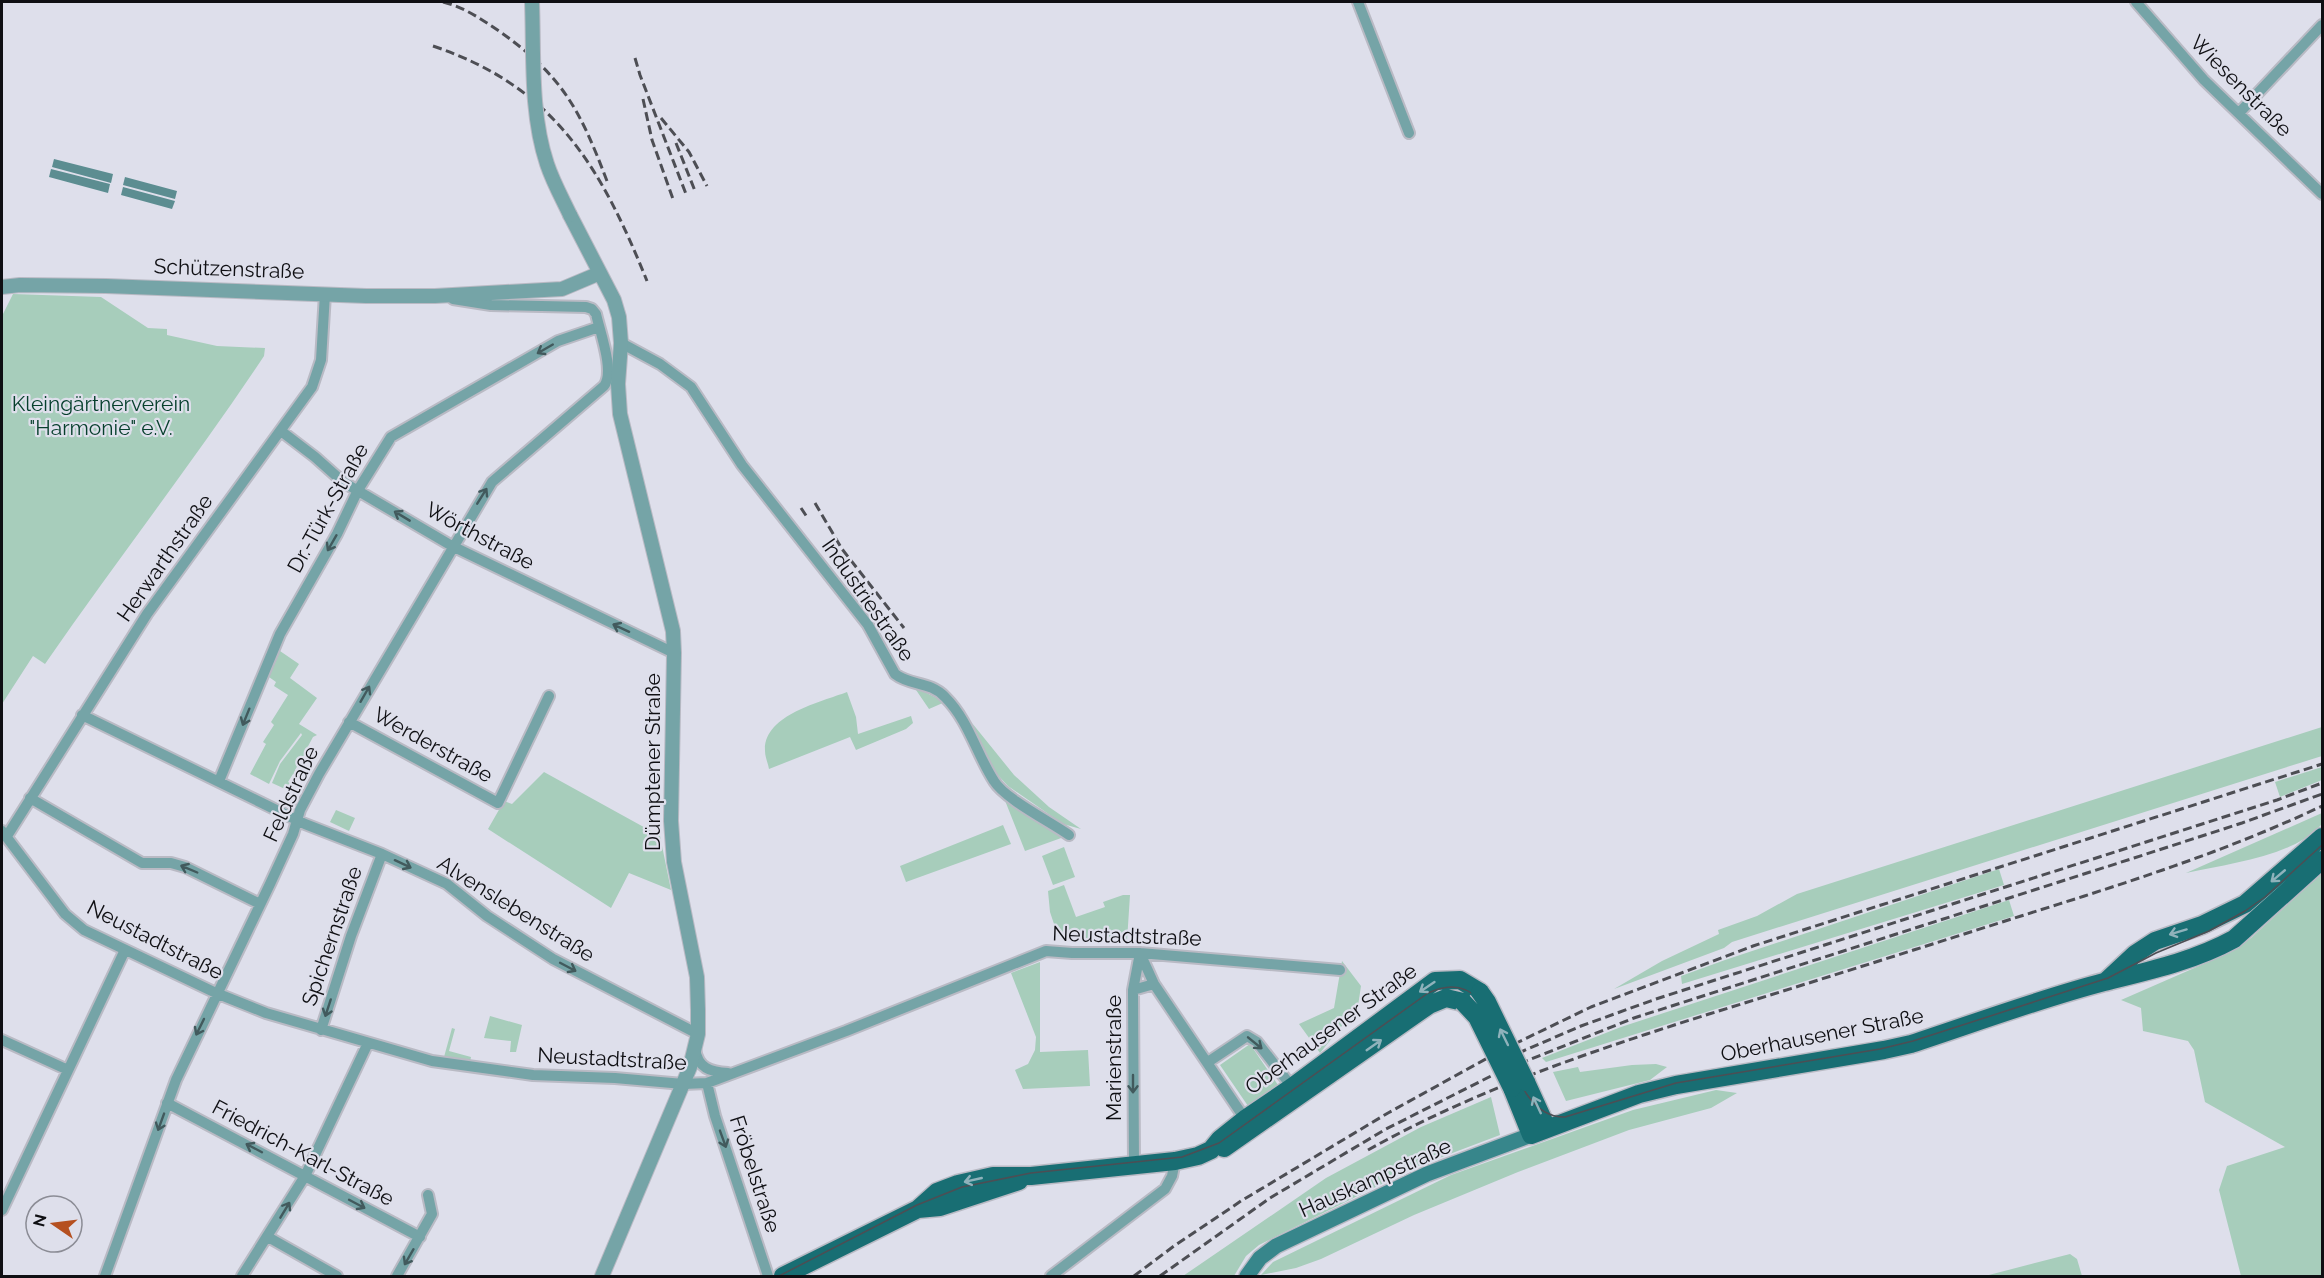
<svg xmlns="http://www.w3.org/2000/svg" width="2324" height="1278" font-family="Raleway,sans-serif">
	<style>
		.green { fill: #a7cdbb }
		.water { fill: #5c8d91 }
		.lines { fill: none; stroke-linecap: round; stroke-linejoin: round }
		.minor-casing { stroke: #b9bac4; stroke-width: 14 }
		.tertiary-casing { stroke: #b9bac4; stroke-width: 16 }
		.secondary-casing { stroke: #b9bac4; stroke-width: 18 }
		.primary-casing { stroke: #b9bac4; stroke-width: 21 }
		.minor { stroke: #75a4a7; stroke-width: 10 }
		.tertiary { stroke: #75a4a7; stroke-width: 14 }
		.secondary { stroke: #37868b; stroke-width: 15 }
		.primary { stroke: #186e73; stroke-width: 18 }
		.tram { stroke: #4d4e54; stroke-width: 1.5 }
		.rail { stroke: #4d4e54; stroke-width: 3; stroke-dasharray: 9 4.5; stroke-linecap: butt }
		.tertiary-bridge-casing { stroke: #b9bac4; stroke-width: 16; stroke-linecap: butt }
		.primary-bridge-casing { stroke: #b9bac4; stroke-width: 21; stroke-linecap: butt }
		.tertiary-bridge { stroke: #75a4a7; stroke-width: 14 }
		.primary-bridge { stroke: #186e73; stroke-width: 18 }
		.oneway { stroke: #425a5d }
		.oneway2 { stroke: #8fb2bb }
		.labels { text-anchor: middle; stroke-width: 4.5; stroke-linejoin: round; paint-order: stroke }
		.street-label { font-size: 21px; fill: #0f0f13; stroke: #dedfeb }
		.park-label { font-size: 21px; fill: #063f2c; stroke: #dedfeb }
	</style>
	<rect width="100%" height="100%" fill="#dedfeb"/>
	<path class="green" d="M13,294L101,297L148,328L167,329V335L217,346L265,348L264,356C194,461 117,560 45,664L33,656L2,704V316Z
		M280,651L299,664L290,678L317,698L299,724L317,735L313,737L306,750L308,752L306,756L304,755L295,770L297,772L296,775L293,774L288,782L293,785L292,788L288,786L283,788L272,783L280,764L302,735L301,733L280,761L269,784L250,774L266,744L263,742L274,725L271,722L288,695L274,686L276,682L269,677Z
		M914,687L945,702L929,709Z
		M847,692L856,717L858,734L911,716L913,723L906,729L856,750L850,737L769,769C768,763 765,757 765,751C763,715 821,702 847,692Z
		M972,723L1014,775L1049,807L1081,829L1063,824L1008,786L994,771Z
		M2322,727V756L1732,942L1724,948L1614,989L1662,961L1719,934L1718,930L1757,916L1797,894Z
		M2322,767V780L2280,797L2275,782Z
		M544,772L660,836L671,890L629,873L611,908L488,829L504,801L512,804Z
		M1002,793L1064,837L1025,851Z
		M336,810L355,818L349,831L330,822Z
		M2322,813V824C2317,829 2311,835 2304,839C2272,859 2223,865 2186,873Z
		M1003,825L1011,844L906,882L900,866Z
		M1064,847L1075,877L1053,885L1042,856Z
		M1999,869L2004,885L1682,984L1681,976L1725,960Z
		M2322,873V1275L2241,1276L2219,1190L2227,1166L2285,1147L2205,1102L2194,1050L2188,1041L2143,1031L2141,1008L2121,1000L2231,952L2251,938Z
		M1064,885L1076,917L1105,907L1103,902L1123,895H1130L1127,941L1058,936L1050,912L1048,891Z
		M2009,900L2014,916L1546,1062L1542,1058L1621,1027Z
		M1342,961L1361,986L1358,1006L1320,1053L1299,1024L1334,1008Z
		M1040,962V1052L1088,1050L1090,1086L1023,1089L1015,1070L1028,1064L1035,1050L1036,1037L1011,973Z
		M490,1016L522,1025L516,1052H510L511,1041L484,1038Z
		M452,1028L455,1029L449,1051L471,1057L470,1062L444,1057Z
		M1250,1044L1278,1085L1248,1106L1220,1065Z
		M1656,1064L1667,1067L1650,1080L1566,1101L1553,1072L1578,1067L1580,1072L1632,1065Z
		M1716,1090L1737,1093L1711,1108L1629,1130L1518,1172L1414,1215L1321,1259L1296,1268L1261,1275L1273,1262L1451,1175L1633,1110Z
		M1491,1097L1500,1135L1418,1166L1259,1245L1246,1256L1234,1276H1183L1326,1178L1421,1127Z
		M2070,1254L2077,1259L2082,1276H1985Z"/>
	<path class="water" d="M54,159L113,174L111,183L52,167Z
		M51,169L110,184L108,193L49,177Z
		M125,177L177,191L175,199L123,185Z
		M123,187L175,201L172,209L121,195Z"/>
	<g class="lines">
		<g class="minor-casing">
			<path id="minor" d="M1358,2L1409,133
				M2136,2L2204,80L2322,194
				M2240,112L2322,25
				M621,343L660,364L691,387L742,465L868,625L895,674C910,686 930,681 945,697C969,721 976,753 994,781C1005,799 1051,822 1069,835
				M281,431L315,457L343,482L452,546L674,653
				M82,715L305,824L382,854L447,884L487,916L553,959L698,1034
				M349,722L498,803L549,696
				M219,781L280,634L337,534L358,490L391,437L558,341L599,327
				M30,798L142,863H171L185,867L260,904
				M2,831L65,914L84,930L216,993L266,1013L432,1061L533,1075L615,1078L683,1084L707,1083L846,1031L1046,951L1072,953H1140L1340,970
				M7,836L147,614L312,387L321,360L325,294
				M1140,953L1154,984L1245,1119
				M1133,990L1154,984
				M321,1030L351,936L382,854
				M2,1040L68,1070
				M695,1049C698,1068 710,1072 728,1073
				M1208,1062L1247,1036L1257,1042L1292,1087
				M707,1083L715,1116L768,1276
				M167,1103L420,1237
				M1134,1165L1133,990L1140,953
				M2,1210L125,950
				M268,1237L337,1276
				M105,1276L176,1080L270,884L293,834L300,810L319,774L492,482L604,386C615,372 600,332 596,314L592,309L586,307L491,305L453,299
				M242,1276L305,1176L368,1043
				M397,1276L432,1214L428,1195
				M1051,1276L1165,1189L1172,1176L1175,1161"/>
		</g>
		<g class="tertiary-casing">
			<path id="tertiary" d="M570,215L614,300L619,317L621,343L618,384L620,414L673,631L674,653L671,821L674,862L697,977L698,1010V1034L690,1067L602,1276
				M2,287L20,285L106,286L366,296H435L562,289L600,273"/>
		</g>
		<g class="secondary-casing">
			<path id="secondary" d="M1247,1276L1260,1258L1276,1246L1427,1174L1531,1135"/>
		</g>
		<g class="primary-casing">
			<path id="primary" d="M2105,982L2135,954L2155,941L2202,925L2245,904L2322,837
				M1526,1082L1547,1128
				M1512,1088L1531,1135L1639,1094L1676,1085L1884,1050L1911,1044C1975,1023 2039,999 2104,982C2148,971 2194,961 2234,939L2322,860
				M1224,1148L1429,1005L1446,998L1463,1002
				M918,1209L940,1207L1019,1181
				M783,1276L918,1209L937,1192L958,1184L993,1176H1031L1175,1161L1198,1156L1211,1150L1220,1139L1245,1119L1292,1087L1435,981L1460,980L1480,992"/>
		</g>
		<use href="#minor" class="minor"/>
		<use href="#tertiary" class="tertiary"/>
		<use href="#secondary" class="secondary"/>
		<use href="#primary" class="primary"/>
		<path class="tram" d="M779,1276L917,1205L962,1187L1031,1173L1182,1157L1219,1143L1428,993C1512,953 1495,1119 1565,1117L1676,1083L1880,1049L1913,1041L2108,978L2156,953L2209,931L2245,911L2265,897L2322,845"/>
		<path class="rail" d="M443,2C464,7 481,19 499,31C563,76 580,110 607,181
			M433,46C555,87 601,167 647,281
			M635,58L640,75L686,194
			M643,99L652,140L673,199
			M661,118L689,152L707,186
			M676,143L695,191
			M815,503L842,549L904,628
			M801,508L807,517
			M1493,1064L1581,1026L1656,999L2277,800L2322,783
			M1368,1150C1475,1090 1592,1051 1709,1014C1813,982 1917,949 2021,916C2123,884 2225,852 2322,806
			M1134,1276L1174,1246L1241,1201L1388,1113L1502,1050L1591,1007L1753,946L2322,764
			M1160,1276L1270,1198L1386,1129L1501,1071L1634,1018L2134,858L2242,823L2322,794"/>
		<g class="tertiary-bridge-casing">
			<path id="tertiary-bridge" d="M532,2C534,55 530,113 547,164C553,182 562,198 570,215"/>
		</g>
		<g class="primary-bridge-casing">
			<path id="primary-bridge" d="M1480,992L1487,1002L1526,1082
				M1463,1002L1477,1017L1512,1088"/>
		</g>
		<use href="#tertiary-bridge" class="tertiary-bridge"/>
		<use href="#primary-bridge" class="primary-bridge"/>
	</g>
	<defs><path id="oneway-shaft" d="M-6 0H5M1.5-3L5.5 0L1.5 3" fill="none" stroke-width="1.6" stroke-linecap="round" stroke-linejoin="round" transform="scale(1.5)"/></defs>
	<g class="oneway">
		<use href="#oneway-shaft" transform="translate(545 349) rotate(150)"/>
		<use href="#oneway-shaft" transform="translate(482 496) rotate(-58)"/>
		<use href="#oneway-shaft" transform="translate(402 516) rotate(-149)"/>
		<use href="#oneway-shaft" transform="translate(332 543) rotate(120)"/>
		<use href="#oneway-shaft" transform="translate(621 628) rotate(-155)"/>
		<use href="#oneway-shaft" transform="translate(365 694) rotate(-60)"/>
		<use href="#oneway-shaft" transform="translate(246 717) rotate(112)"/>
		<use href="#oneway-shaft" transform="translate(403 864) rotate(25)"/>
		<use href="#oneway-shaft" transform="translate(189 869) rotate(-157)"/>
		<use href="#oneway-shaft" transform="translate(568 967) rotate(28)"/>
		<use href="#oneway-shaft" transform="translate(328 1008) rotate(108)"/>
		<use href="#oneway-shaft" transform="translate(200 1027) rotate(116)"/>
		<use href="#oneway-shaft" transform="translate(1255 1043) rotate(39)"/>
		<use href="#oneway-shaft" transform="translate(1133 1084) rotate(90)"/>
		<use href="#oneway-shaft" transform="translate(161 1122) rotate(110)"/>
		<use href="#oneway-shaft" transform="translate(723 1139) rotate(70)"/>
		<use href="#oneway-shaft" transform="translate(254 1148) rotate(-152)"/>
		<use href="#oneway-shaft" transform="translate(357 1204) rotate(28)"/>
		<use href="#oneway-shaft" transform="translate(285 1210) rotate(-59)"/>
		<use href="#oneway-shaft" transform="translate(409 1257) rotate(120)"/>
	</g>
	<g class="oneway2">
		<use href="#oneway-shaft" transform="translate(2278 876) rotate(140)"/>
		<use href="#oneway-shaft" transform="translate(2178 932) rotate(163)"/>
		<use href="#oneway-shaft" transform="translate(1427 987) rotate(146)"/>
		<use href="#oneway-shaft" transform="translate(1504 1037) rotate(-116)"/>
		<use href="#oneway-shaft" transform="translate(1374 1045) rotate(-35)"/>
		<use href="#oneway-shaft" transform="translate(1537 1105) rotate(-115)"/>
		<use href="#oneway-shaft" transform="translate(973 1180) rotate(167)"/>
	</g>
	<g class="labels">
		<g class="street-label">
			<text transform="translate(2241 86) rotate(45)" y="7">Wiesenstraße</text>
			<text transform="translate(229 269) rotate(2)" y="7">Schützenstraße</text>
			<text transform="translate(328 508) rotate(-61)" y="7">Dr.-Türk-Straße</text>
			<text transform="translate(480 536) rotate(28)" y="7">Wörthstraße</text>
			<text transform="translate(165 558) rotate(-55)" y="7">Herwarthstraße</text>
			<text transform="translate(868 600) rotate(55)" y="7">Industriestraße</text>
			<text transform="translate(433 745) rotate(29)" y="7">Werderstraße</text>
			<text transform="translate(653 762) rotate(-90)" y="7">Dümptener Straße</text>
			<text transform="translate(291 794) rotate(-65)" y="7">Feldstraße</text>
			<text transform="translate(516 909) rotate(32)" y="7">Alvenslebenstraße</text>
			<text transform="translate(332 936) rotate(-71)" y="7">Spichernstraße</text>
			<text transform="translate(1127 936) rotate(2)" y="7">Neustadtstraße</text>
			<text transform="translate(155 940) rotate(27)" y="7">Neustadtstraße</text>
			<text transform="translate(1331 1029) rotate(-36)" y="7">Oberhausener Straße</text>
			<text transform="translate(1822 1035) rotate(-11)" y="7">Oberhausener Straße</text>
			<text transform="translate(1114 1058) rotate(-90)" y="7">Marienstraße</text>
			<text transform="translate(612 1059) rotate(3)" y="7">Neustadtstraße</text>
			<text transform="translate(303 1153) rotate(28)" y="7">Friedrich-Karl-Straße</text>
			<text transform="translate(755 1174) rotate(72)" y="7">Fröbelstraße</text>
			<text transform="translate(1375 1178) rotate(-24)" y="7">Hauskampstraße</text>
		</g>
		<g class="park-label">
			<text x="101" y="411">Kleingärtnerverein<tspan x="101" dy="24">"Harmonie" e.V.</tspan></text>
		</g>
	</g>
	<rect width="2324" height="1278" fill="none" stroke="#0f0f13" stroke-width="6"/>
	<g transform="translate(54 1224) rotate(284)"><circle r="28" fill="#dedfeb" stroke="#8b8c95" stroke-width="1.5"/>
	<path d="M0-4.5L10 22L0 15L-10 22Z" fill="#b55020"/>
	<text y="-9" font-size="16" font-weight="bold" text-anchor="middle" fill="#0f0f13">N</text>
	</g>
</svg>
